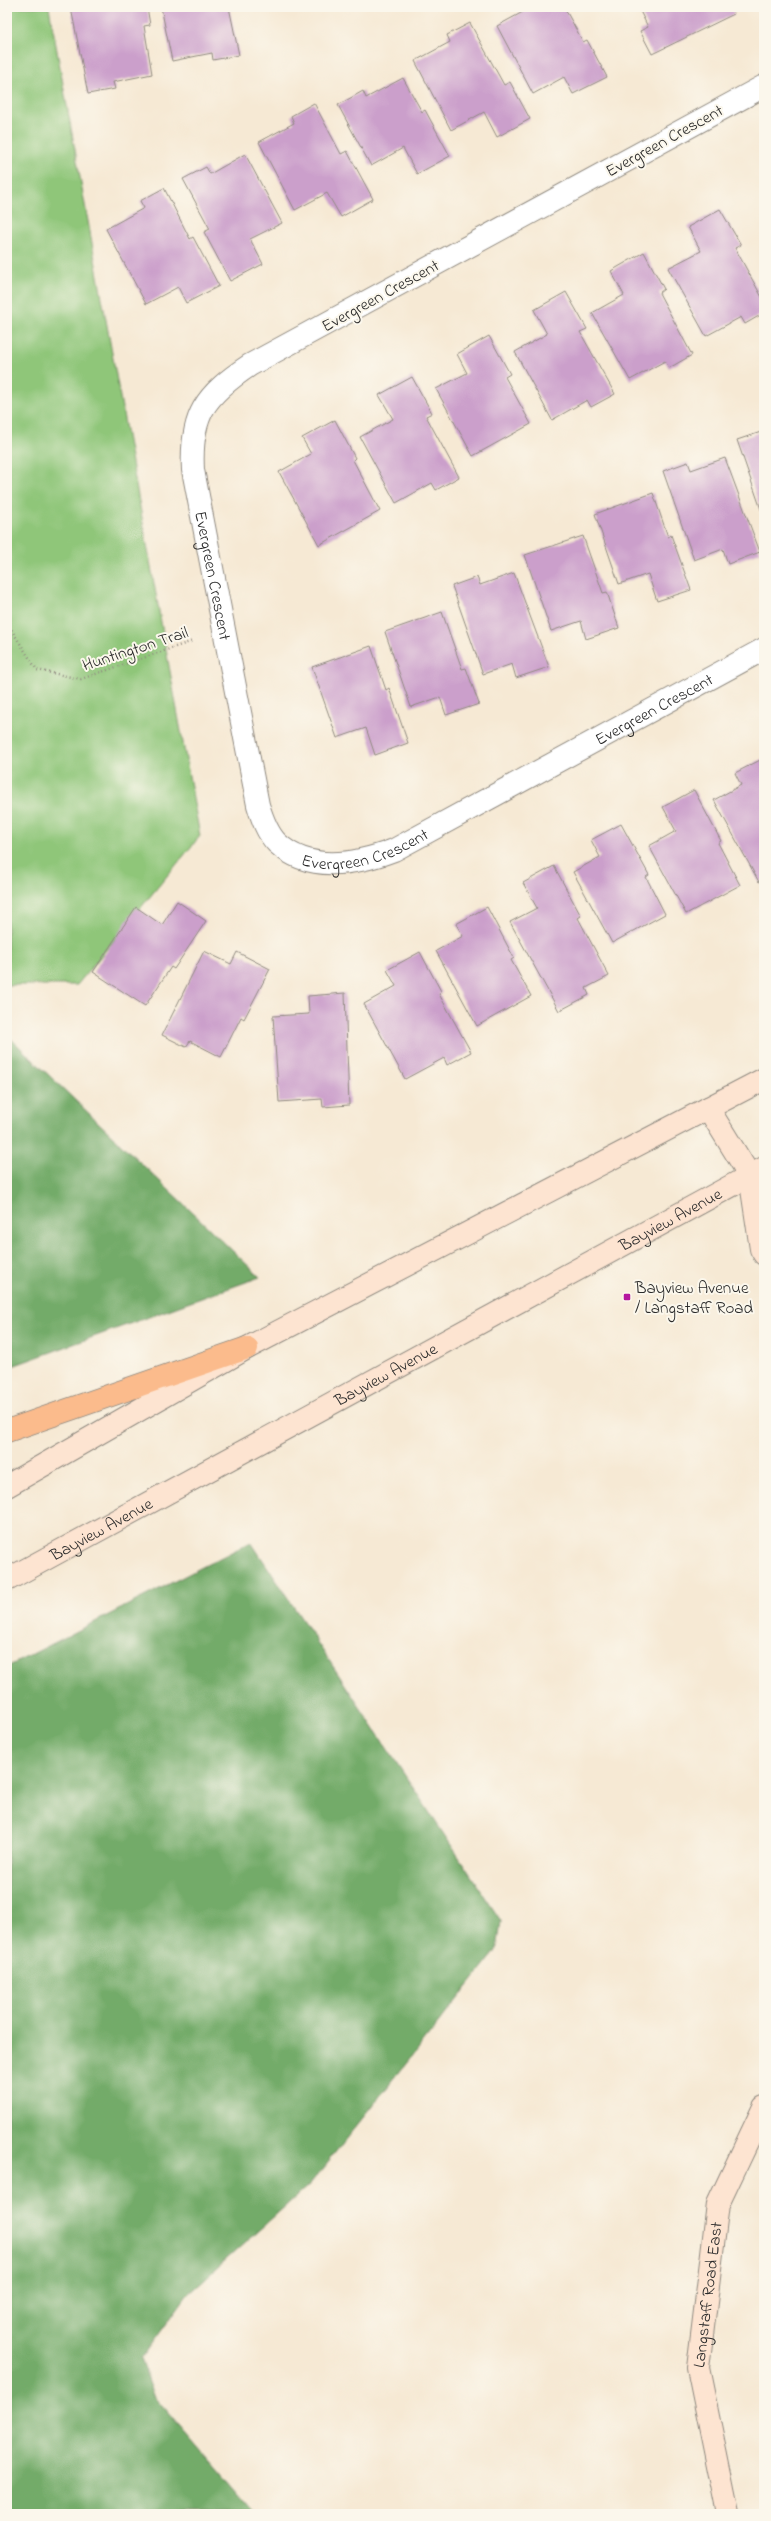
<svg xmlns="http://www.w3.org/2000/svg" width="771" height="2521" font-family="'Indie Flower',sans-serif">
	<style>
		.green { fill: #8fc679; stroke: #5d7852 }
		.forest { fill: #73ab69; stroke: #4f6b4a }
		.building { fill: #cb9fcb }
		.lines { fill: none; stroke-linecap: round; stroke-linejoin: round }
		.street-casing { stroke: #908a80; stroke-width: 24 }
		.secondary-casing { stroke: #908a80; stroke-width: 24 }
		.highway-casing { stroke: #908a80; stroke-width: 24 }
		.path { stroke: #908a80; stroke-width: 2.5; stroke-dasharray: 1 3; stroke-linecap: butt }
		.street { stroke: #fff; stroke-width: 22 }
		.secondary { stroke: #fde4d1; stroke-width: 22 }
		.highway { stroke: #fbbb8c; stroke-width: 22 }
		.poi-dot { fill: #b5179e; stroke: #fbf7ec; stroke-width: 1.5 }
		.labels { text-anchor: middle; stroke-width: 4; stroke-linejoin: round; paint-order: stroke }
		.street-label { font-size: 17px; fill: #2b2b2b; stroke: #fbf7ec }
		.poi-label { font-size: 17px; fill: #2b2b2b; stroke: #fbf7ec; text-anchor: start }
	</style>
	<rect width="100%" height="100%" fill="#fbf7ec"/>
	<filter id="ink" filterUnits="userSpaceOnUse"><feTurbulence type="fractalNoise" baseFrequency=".025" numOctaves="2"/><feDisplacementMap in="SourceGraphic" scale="8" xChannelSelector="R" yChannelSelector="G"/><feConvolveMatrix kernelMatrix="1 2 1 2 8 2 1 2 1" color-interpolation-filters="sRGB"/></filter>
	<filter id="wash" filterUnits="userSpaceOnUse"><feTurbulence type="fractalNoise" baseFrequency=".012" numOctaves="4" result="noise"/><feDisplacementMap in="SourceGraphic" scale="16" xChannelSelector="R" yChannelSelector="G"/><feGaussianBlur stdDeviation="0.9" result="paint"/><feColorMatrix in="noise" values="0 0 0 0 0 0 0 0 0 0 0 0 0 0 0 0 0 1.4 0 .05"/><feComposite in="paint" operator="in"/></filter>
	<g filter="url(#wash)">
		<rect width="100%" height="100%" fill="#f6e9d4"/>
		<path class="green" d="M7,7H49L200,836L77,985H7Z"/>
		<path class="forest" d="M7,1035L260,1277L7,1368Z
			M251,1542L501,1921L497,1950L310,2184L188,2294L141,2359L155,2398L254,2514H7V2251L9,2242L7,2227V1667Z"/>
		<g id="blocks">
			<path class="building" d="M78,7H147L150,25L144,26L152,74L113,82L115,89L88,94L71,8Z
				M161,7H229L239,55L213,60L212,53L172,61Z
				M532,7H564L583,42L587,40L607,77L573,94L564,77L533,94L497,26Z
				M638,7H731L734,14L652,54L640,31L648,27Z
				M470,23L504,85L510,82L530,119L497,137L484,112L451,130L415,61L450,42L447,35Z
				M403,78L422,112L425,110L450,156L417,174L403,148L371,166L338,105L363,91L366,98Z
				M314,103L341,154L347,151L373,199L341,217L327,193L295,210L259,142L294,123L291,116Z
				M245,154L282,223L250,239L263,264L230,281L204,232L210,229L183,179L206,167L210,174Z
				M164,188L190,239L193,237L219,286L186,303L178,287L146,304L106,229L144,208L140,201Z
				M720,209L741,245L735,248L764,301V313L745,324L741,317L706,336L668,268L701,251L688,227Z
				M644,252L664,289L659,293L692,355L669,368L665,361L630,380L592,313L624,295L611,271Z
				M566,292L587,329L580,332L615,394L591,407L587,400L552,420L515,352L547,334L534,310Z
				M489,336L510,374L505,377L531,424L473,456L436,389L467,373L457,354Z
				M412,377L432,413L426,416L459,477L436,490L432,483L396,503L360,437L393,419L379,395Z
				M335,420L355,458L353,460L380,511L319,545L279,472L311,454L302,438Z
				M764,431V518L737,440Z
				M725,458L760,552L728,564L723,549L694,560L663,471L688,462L691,470Z
				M653,493L668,537L671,535L691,590L657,601L648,574L619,584L595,514Z
				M583,536L603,593L607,592L619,628L586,639L581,621L551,631L525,555Z
				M514,573L549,667L516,678L512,664L483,674L452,586L477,577L480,585Z
				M442,612L462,669L466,668L479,704L446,715L440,697L411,707L385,632Z
				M371,646L386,690L389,688L408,743L375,755L366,728L337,738L312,667Z
				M764,758V880L759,882L714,800L741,785L735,773Z
				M694,790L721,841L718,843L740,885L686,914L649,846L676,831L663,807Z
				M621,824L649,875L646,877L665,914L612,943L573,872L600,857L591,840Z
				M554,866L581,916L578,918L609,976L586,988L589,995L559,1011L510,922L537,908L523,883Z
				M177,901L206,921L174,969L171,967L145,1006L93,972L136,907L162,925Z
				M487,907L514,958L511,960L531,996L477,1026L436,951L463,936L456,924Z
				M204,951L231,964L237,952L270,969L244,1019L241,1017L221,1057L190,1041L186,1047L162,1035Z
				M420,952L442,993L439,994L471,1052L447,1065L444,1058L405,1079L364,1004L396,986L387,970Z
				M345,993L349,1105L323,1107L322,1099L279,1102L273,1016L309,1014L308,996Z"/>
		</g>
	</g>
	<g filter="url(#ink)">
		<use href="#blocks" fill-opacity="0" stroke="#908a80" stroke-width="1"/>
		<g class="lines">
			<g class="street-casing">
				<g id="street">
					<path id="s1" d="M764,86L250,365C205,395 190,415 193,470L258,805C262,818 267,833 277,843C310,874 357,864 394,850L764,649"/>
				</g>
			</g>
			<g class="secondary-casing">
				<g id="secondary">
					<path d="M708,1108L750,1176L764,1189"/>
					<path d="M750,1176L761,1249L764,1254"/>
					<path d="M7,1486L247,1348L764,1079"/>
					<path id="s2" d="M7,1580L764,1168"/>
					<path id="s3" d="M728,2514L698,2368L718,2204L764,2107"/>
				</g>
			</g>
			<g class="highway-casing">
				<path id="highway" d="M7,1431L247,1348"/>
			</g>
			<path class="path" d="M7,623L37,670L81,679L193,641"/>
			<use href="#street" class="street"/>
			<use href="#secondary" class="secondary"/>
			<use href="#highway" class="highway"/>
		</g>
	</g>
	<rect class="poi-dot" x="623" y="1293" width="8" height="8" rx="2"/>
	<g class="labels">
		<g class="street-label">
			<text transform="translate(664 140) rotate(-29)" y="6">Evergreen Crescent</text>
			<text transform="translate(380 295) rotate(-29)" y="6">Evergreen Crescent</text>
			<text dy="6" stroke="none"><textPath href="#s1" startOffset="820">Evergreen Crescent</textPath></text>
			<text transform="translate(135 648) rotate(-18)" y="6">Huntington Trail</text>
			<text dy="6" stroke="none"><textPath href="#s1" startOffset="1516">Evergreen Crescent</textPath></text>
			<text dy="6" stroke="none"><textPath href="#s1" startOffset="1192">Evergreen Crescent</textPath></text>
			<text dy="6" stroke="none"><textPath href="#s2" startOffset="755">Bayview Avenue</textPath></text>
			<text dy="6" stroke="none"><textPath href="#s2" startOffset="431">Bayview Avenue</textPath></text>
			<text dy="6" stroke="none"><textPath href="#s2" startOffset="107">Bayview Avenue</textPath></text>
			<text dy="6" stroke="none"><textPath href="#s3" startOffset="223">Langstaff Road East</textPath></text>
		</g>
		<g class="poi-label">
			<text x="635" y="1293">Bayview Avenue<tspan x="635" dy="20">/ Langstaff Road</tspan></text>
		</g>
	</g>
	<rect width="771" height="2521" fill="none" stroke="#fbf7ec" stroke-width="24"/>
</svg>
